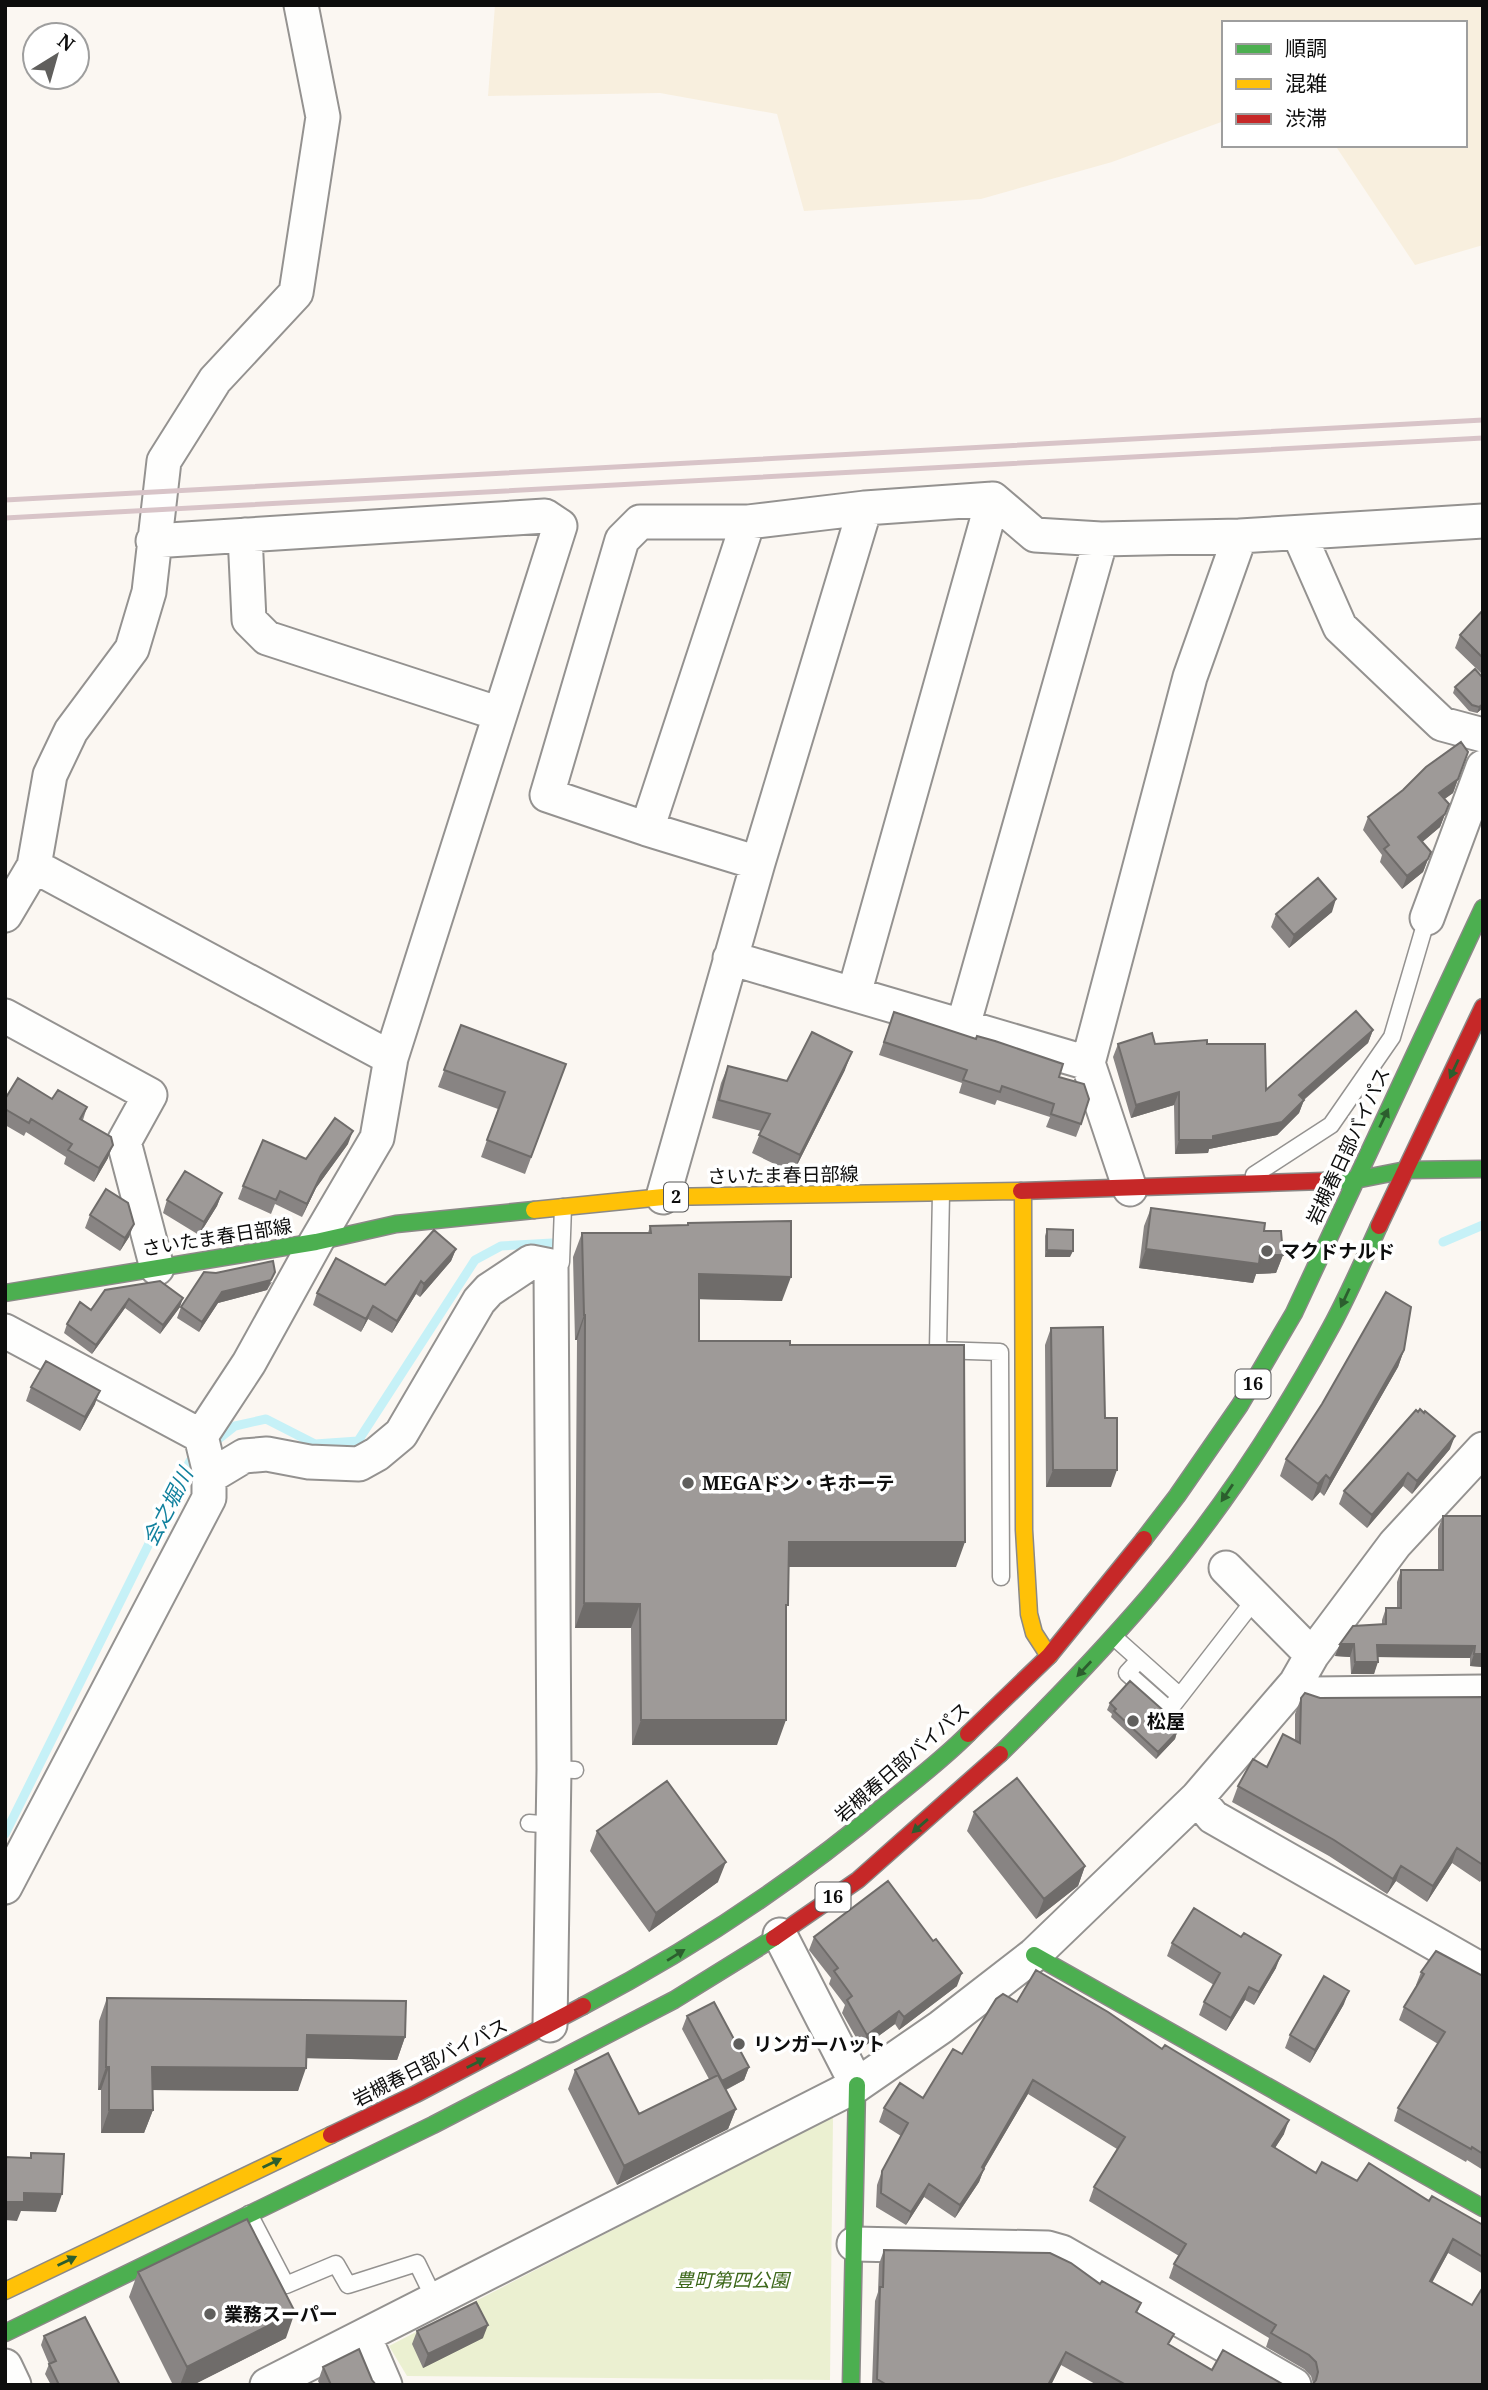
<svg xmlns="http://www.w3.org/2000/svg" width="1488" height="2390" font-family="'Noto Serif','Noto Sans JP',serif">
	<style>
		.farmland { fill: #f8efde }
		.green { fill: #ebf0d1 }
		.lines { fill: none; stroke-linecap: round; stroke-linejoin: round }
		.stream { stroke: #c6f1f7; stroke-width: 9 }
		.lane-casing { stroke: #949290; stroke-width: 19 }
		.street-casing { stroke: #949290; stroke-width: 37 }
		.fast-casing { stroke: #8b8987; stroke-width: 19 }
		.slow-casing { stroke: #8b8987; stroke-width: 19 }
		.jam-casing { stroke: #8b8987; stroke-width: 19 }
		.lane { stroke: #fefefd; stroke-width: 16 }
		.street { stroke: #fefefd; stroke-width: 33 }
		.fast { stroke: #4caf50; stroke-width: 16 }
		.slow { stroke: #ffc107; stroke-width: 16 }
		.jam { stroke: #c62828; stroke-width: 16 }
		.rail { stroke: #d8c4c8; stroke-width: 5 }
		.wall { fill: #888483 }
		.shaded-wall { fill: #6f6c6a }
		.building { fill: #9e9a98; stroke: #6f6c6a; stroke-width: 2 }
		.oneway { fill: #2c5e2e }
		.poi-dot { fill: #605f5d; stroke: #fff; stroke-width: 2.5 }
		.labels { text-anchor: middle; stroke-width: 7; stroke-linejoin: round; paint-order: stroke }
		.shield { fill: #fff; stroke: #565656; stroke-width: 2 }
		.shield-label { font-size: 18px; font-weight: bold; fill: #0d0d0d }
		.street-label { font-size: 19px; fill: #0d0d0d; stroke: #fff }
		.poi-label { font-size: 19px; font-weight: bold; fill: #0d0d0d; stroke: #fff; text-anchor: start }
		.park-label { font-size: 19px; font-style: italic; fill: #3d681b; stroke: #fff }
		.water-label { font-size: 21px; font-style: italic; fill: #11819e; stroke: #fff }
	</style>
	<rect width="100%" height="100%" fill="#fbf7f2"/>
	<path class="farmland" d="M495,5H1483V245L1415,265L1335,145H1465V23H1224V121L1112,162L981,199L804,211L777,114L660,93L488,96Z"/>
	<path class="green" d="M833,2116L830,2380L407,2376L389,2346Z"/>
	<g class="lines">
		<path class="stream" d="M1443,1242L1483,1225
			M211,1445L235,1426L266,1419L315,1444L358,1441L475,1260L501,1246L552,1243
			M5,1834L190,1461L197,1456"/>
		<g class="lane-casing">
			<path id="lane" d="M1254,1175L1331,1125L1392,1037L1427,918
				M941,1193L938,1350L1000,1352L1001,1577
				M551,1266L561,1262L563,1207
				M1114,1637L1180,1696L1256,1598
				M1139,1660L1127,1673L1169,1710L1180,1696
				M554,1769L575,1770
				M529,1823L553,1825
				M249,2214L286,2285L336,2264L348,2285L417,2263L435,2300"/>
		</g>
		<g class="street-casing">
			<path id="street" d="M1299,534L1340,627L1442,724L1483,735
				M245,535L249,620L267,638L500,714
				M1240,536L1483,521
				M153,541L545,516L560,526L391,1058L377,1138L316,1242L249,1363L201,1436
				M647,829L748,522
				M758,863L647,829L547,795L622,540L640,522H748L865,508L993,499L1035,535L1101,539L1240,536L1190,677L1088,1063L1130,1189
				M34,866L391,1058
				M5,915L34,866L50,775L71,731L132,649L149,592L164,461L215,380L296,293L323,117L301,5
				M1427,918L1483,767
				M730,958L1088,1063
				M854,994L993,499
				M5,1016L150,1095L124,1142L157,1268
				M963,1026L1101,539
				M663,1197L758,863L865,508
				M5,1331L201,1436L209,1469V1498L5,1887
				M209,1477L244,1456L267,1454L309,1462L359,1464L377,1454L401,1434L479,1301L489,1290L531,1262L551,1266L554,1769L550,2025
				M1226,1568L1312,1655
				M1296,1683L1314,1694L1483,1692
				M1197,1798L1213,1817L1483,1971
				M780,1935L857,2085
				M854,2244L1048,2248L1062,2252L1294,2385
				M364,2336L385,2385
				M5,2366L14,2385
				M267,2385L857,2085L941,2027L1034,1955L1197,1798L1296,1683L1312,1655L1395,1544L1483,1449"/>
		</g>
		<g class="fast-casing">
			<path id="fast" d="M1324,1181L1355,1180L1406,1170L1483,1169
				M5,1293L316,1242L396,1224L534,1210
				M1144,1539L1177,1496L1240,1405L1294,1313L1483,908
				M1000,1754C1052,1703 1102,1651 1150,1595C1219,1514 1280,1421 1331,1327C1349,1294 1364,1259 1379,1226
				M1034,1955L1483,2208
				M583,2006C694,1948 795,1881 891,1800C917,1779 944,1758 968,1734
				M5,2333L433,2125L674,2000L774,1938
				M851,2385L857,2085"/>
		</g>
		<g class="slow-casing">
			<path id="slow" d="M1023,1192L1024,1530L1029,1614L1034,1633L1049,1656
				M534,1210L663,1197L1021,1191
				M5,2291L331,2135"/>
		</g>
		<g class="jam-casing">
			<path id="jam" d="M1021,1191L1324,1181
				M1379,1226L1483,1007
				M968,1734L1049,1656L1144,1539
				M774,1938L858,1880L1000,1754
				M331,2135L416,2094L583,2006"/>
		</g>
		<use href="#lane" class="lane"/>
		<use href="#street" class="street"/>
		<use href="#fast" class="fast"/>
		<use href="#slow" class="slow"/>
		<use href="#jam" class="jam"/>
		<path class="rail" d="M5,500L1483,420
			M5,518L1483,438"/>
	</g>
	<path class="wall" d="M1483,610V675L1455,648L1460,635Z
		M1483,678V708L1477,713L1469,711L1453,693L1455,687Z
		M1468,752L1453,793L1444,799L1449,804L1440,827L1422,842L1431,852L1423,872L1402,889L1380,862L1382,855L1363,830L1368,817Z
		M1332,912L1289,948L1271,927L1276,914Z
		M894,1012L976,1039L1059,1077L1081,1124L1076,1137L1046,1127L1050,1117L997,1100L995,1105L959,1093L962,1083L879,1055Z
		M461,1025L566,1064L525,1174L481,1157L498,1109L438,1087Z
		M1373,1030L1368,1043L1304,1100L1299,1113L1277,1135L1209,1149L1208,1153L1175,1154L1174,1105L1131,1118L1113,1057L1118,1044H1207L1266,1090Z
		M728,1066L787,1081L845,1070L793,1173L752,1153L761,1131L712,1118L721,1083Z
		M5,1099H52L87,1107L83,1120L108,1158L94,1182L64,1164L66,1157L26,1132L24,1136L5,1125Z
		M348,1144L316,1188L302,1217L275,1204L271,1214L238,1199L243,1186L306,1159Z
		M222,1193L217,1206L199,1235L163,1213L167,1200Z
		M1151,1208L1264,1231L1283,1255L1276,1273L1256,1274L1253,1283L1139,1268L1144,1226Z
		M90,1215L129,1237L120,1251L85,1228Z
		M688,1223L782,1301L699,1299V1341L790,1345L956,1567H788L777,1745H632L631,1628H575L577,1340H575L573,1257L582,1233H648L650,1226L687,1225Z
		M1047,1229L1070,1257H1045V1236Z
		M456,1249L451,1261L420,1297L416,1294L392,1333L368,1319L361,1332L313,1305L317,1293L385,1285Z
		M272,1282L267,1290L218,1303L199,1332L177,1318L181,1307Z
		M105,1290L180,1307L160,1334L125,1308L92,1354L64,1333L67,1324L91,1310Z
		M1051,1328L1105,1418L1111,1487H1046L1045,1345Z
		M1404,1350L1398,1367L1324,1496L1320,1492L1312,1501L1280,1476L1286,1459Z
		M31,1387L95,1404L80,1431L26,1401Z
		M1450,1449L1412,1494L1403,1486L1367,1528L1339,1504L1344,1491Z
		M1443,1516H1483V1667L1470,1666V1658L1378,1657L1374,1674H1351L1350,1657L1335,1656L1340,1644L1382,1624V1620L1386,1608H1397V1582L1401,1570H1438V1529Z
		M1483,1697V1878L1480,1882L1452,1863L1427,1902L1396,1881L1387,1894L1329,1856L1232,1802L1238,1786L1267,1767L1295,1740V1714L1301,1698Z
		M1110,1703L1162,1719L1177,1732L1175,1739L1156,1759L1111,1717L1112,1714L1107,1710Z
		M974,1812L1085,1866L1078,1886L1036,1919L967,1831Z
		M597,1831L718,1882L649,1932L590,1851Z
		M814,1937L957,1986L899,2030L895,2024L862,2048L842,2013L845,2005L829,1984L831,1978L809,1950Z
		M1172,1943L1276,1968L1254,2005L1245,2000L1226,2031L1199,2015L1204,2002L1214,1985L1167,1956Z
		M1421,1972L1483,1976V2170L1467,2160L1466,2162L1394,2121L1398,2108L1438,2044L1399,2020L1404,2007L1417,1985H1416Z
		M107,1998L405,2037L397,2060L306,2058L298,2091L153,2090V2110L144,2133H101V2090H98L99,2021Z
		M1017,2002L1284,2134L1275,2148L1316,2173L1357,2181L1429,2201L1483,2225V2274L1448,2253L1432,2283L1483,2385L1313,2384L1311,2376L1304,2369L1266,2347L1269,2338L1169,2278L1174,2264L1179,2256L1089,2201L1094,2187L1117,2149L1028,2094L984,2169L979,2182L955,2218L924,2197L906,2225L876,2207L877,2185L882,2171L901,2136L879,2122L884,2108L923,2098L962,2054Z
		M1344,2004L1310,2063L1285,2048L1290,2035Z
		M687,2016L749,2067L744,2080L726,2090L736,2109L728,2129L617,2185L568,2089L575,2070L639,2114L709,2079L682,2029Z
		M884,2250L1100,2284L1141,2303L1137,2313L1170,2345L1212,2370L1284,2385H1097L1061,2365L1051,2385H872L875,2301L878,2292L879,2264Z
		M138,2272L286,2338L193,2385H173L129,2297Z
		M417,2331L483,2338L423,2368L412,2344Z
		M44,2336L120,2385H51L45,2374L49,2364L41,2345Z
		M323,2367L372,2380L376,2385H320L318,2381Z"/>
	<path class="shaded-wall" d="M1483,704V708L1477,713L1479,707Z
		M1458,779L1453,793L1435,806L1439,793Z
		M1445,814L1440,827L1413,850L1418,837Z
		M1428,859L1423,872L1402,889L1407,876Z
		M1336,899L1332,912L1289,948L1294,935Z
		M1373,1030L1368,1043L1294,1108L1299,1095Z
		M852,1052L845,1070L793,1173L800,1155Z
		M1179,1092L1174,1105L1131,1118L1136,1105Z
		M1304,1100L1299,1113L1277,1135L1209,1149L1208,1153L1175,1154L1179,1140L1213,1136Z
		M353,1131L348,1144L316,1188L302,1217L307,1204L321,1175Z
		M113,1145L108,1158L94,1182L99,1168Z
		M222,1193L217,1206L199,1235L204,1222Z
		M134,1224L129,1237L120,1251L125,1238Z
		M456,1249L451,1261L420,1297L424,1284Z
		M1146,1249L1260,1255H1283L1276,1273L1256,1274L1253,1283L1139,1268Z
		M1047,1250L1073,1251L1070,1257H1045Z
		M275,1272L267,1290L218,1303L199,1332L202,1322L222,1292Z
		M699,1274L791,1277L782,1301L690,1299Z
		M421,1281L416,1294L392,1333L397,1321Z
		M183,1298L180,1307L160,1334L163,1325Z
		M129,1299L125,1308L92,1354L96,1345Z
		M373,1306L368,1319L361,1332L366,1319Z
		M584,1315H585L577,1340H575Z
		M1404,1350L1398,1367L1324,1496L1330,1479Z
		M100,1391L95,1404L80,1431L85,1417Z
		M1455,1436L1450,1449L1412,1494L1417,1481Z
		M1053,1470H1117L1111,1487H1046Z
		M1408,1473L1403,1486L1367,1528L1372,1515Z
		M1326,1475L1320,1492L1312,1501L1318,1484Z
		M789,1542H965L956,1567H780Z
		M584,1603L640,1604L631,1628H575Z
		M1340,1644H1354L1350,1657L1335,1656Z
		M1377,1645L1475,1646L1470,1658L1373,1657Z
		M1474,1654H1483V1667L1470,1666Z
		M1355,1662H1378L1374,1674H1351Z
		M641,1720H786L777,1745H632Z
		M1177,1732L1175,1739L1156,1759L1158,1752Z
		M1457,1848L1452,1863L1427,1902L1433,1886Z
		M726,1862L718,1882L649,1932L656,1913Z
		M1085,1866L1078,1886L1036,1919L1044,1899Z
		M1401,1866L1396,1881L1387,1894L1393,1879Z
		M1281,1955L1276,1968L1254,2005L1259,1992Z
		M962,1973L957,1986L899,2030L904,2017Z
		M1249,1987L1245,2000L1226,2031L1231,2018Z
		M1349,1991L1344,2004L1310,2063L1315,2050Z
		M899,2011L895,2024L862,2048L867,2035Z
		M307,2035L405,2037L397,2060L298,2058Z
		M106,2067H109L101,2090H98Z
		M152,2067L306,2068L298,2091L144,2090Z
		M749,2067L744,2080L717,2094L722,2081Z
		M1033,2080L1028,2094L982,2172L984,2169L979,2182L955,2218L960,2205Z
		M736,2109L728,2129L617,2185L624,2166Z
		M109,2110H153L144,2133H101Z
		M1289,2120L1284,2134L1267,2160L1272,2146Z
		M929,2184L924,2197L906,2225L911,2212Z
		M24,2193L62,2194L56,2212L21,2211L17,2221L5,2220V2202Z
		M1453,2239L1448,2253L1425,2295L1430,2281Z
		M295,2312L286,2338L193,2385H180L187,2367Z
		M488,2325L483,2338L423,2368L428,2354Z
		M1066,2352L1061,2365L1051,2385H1048Z"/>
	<path class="building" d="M1483,610V658L1460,635Z
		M1475,669L1483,678V704L1479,707L1472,705L1455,687Z
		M1461,742L1468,752L1458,779L1439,793L1449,804L1445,814L1418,837L1431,852L1428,859L1407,876L1384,849L1389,845L1368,817L1403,790L1426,767Z
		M1318,878L1336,899L1294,935L1276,914Z
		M1356,1011L1373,1030L1299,1095L1304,1100L1282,1122L1213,1136V1140H1179V1092L1136,1105L1118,1044L1152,1033L1155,1044L1207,1040V1044H1265L1266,1090Z
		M894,1012L976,1039L977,1036L995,1041L1063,1064L1059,1077L1084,1084L1089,1099L1081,1124L1051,1114L1054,1104L1002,1086L1000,1092L963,1080L967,1070L884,1042Z
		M461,1025L566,1064L531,1157L487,1140L505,1092L444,1070Z
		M812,1032L852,1052L800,1155L759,1135L770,1114L719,1100L728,1066L787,1081Z
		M18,1078L52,1099L58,1090L87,1107L80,1119L111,1137L113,1145L99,1168L68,1150L72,1144L31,1119L29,1123L5,1109V1099Z
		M335,1118L353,1131L321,1175L307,1204L280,1191L276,1200L243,1186L263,1140L306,1159Z
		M185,1171L222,1193L204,1222L167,1200Z
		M106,1189L128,1203L134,1224L125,1238L90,1215Z
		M1151,1208L1265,1223L1264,1231H1281L1283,1255H1260L1259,1264L1146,1249Z
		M791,1221V1277L699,1274V1341H790V1345H964L965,1542H789L788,1605H786V1720H641L640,1604L584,1603L585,1315H584L582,1233H651L650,1226L688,1225V1223Z
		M1047,1229L1073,1230V1251L1047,1250Z
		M434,1230L456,1249L424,1284L421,1281L397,1321L373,1306L366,1319L317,1293L336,1258L385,1285Z
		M273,1261L275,1272L271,1280L222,1292L202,1322L181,1307L204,1272L216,1273Z
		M160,1281L183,1298L163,1325L129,1299L96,1345L67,1324L80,1302L91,1310L105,1290Z
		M1386,1292L1411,1307L1404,1350L1330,1479L1326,1475L1318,1484L1286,1459L1322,1404Z
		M1103,1327L1105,1418H1117V1470H1053L1051,1328Z
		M46,1361L100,1391L85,1417L31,1387Z
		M1420,1409L1424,1413L1425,1411L1455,1436L1417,1481L1408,1473L1372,1515L1344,1491L1416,1410L1418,1412Z
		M1443,1516H1483V1654H1474L1475,1646L1377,1645L1378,1662H1355L1354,1644H1340L1353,1626L1386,1624V1608H1401V1570H1443Z
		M1130,1681L1165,1712L1160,1717L1177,1732L1158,1752L1114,1711L1116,1709L1110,1703Z
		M1305,1693L1320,1698L1483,1697V1865L1457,1848L1433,1886L1401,1866L1393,1879L1334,1840L1238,1786L1253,1759L1267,1767L1283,1734L1300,1743L1301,1698Z
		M1017,1778L1085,1866L1044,1899L974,1812Z
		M667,1781L726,1862L656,1913L597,1831Z
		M888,1881L933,1941L936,1939L962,1973L904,2017L899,2011L867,2035L847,2000L852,1996L834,1971L838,1968L814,1937Z
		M1194,1908L1241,1937L1244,1933L1281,1955L1259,1992L1249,1987L1231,2018L1204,2002L1220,1973L1172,1943Z
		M1436,1951L1483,1976V2154L1472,2147L1471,2149L1398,2108L1445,2032L1404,2007L1424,1974L1421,1972Z
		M1036,1970L1108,2012L1162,2049L1165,2045L1289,2120L1272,2146L1316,2173L1322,2162L1357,2181L1369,2163L1429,2201L1432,2196L1483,2225V2257L1453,2239L1430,2281L1472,2305L1483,2287V2383L1482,2385H1312L1316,2380L1318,2372L1316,2362L1309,2355L1271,2333L1276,2325L1174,2264L1186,2244L1094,2187L1125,2137L1033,2080L982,2167L984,2169L960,2205L929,2184L911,2212L881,2193L882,2171L908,2123L884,2108L900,2083L923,2098L953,2049L962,2054L996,1999L1003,1994L1017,2002Z
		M1324,1976L1349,1991L1315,2050L1290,2035Z
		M107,1998L406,2001L405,2037L307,2035L306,2068L152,2067L153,2110H109V2067H106Z
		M714,2002L749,2067L722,2081L687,2016Z
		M608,2053L639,2114L718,2075L736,2109L624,2166L575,2070Z
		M31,2153L64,2154L62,2194L24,2193V2202H5V2157L31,2158Z
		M247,2219L295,2312L187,2367L138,2272Z
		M884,2250L1050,2253L1071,2263L1100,2284L1102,2281L1141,2303L1136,2312L1174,2334L1168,2344L1212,2370L1223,2350L1284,2385H1126L1066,2352L1048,2385H887L877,2379L880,2287H883Z
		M476,2302L488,2325L428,2354L417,2331Z
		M85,2317L120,2385H59L49,2364L56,2361L44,2336Z
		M359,2349L372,2380L376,2385H331L323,2367Z"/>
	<defs><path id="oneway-solid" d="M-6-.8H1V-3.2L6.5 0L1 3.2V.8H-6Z" transform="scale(1.75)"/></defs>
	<g class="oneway">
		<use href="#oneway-solid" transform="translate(1454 1069) rotate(115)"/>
		<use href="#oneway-solid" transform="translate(1384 1118) rotate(-65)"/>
		<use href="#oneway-solid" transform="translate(1345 1298) rotate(115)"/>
		<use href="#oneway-solid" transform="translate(1227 1493) rotate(124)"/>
		<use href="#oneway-solid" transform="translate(1084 1669) rotate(133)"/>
		<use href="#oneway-solid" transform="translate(920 1826) rotate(139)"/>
		<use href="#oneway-solid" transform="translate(676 1955) rotate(-32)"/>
		<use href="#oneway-solid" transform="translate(476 2063) rotate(-27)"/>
		<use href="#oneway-solid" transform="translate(272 2163) rotate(-26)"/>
		<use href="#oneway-solid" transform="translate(67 2261) rotate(-26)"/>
	</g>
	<g class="poi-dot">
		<circle cx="1267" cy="1251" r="7"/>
		<circle cx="688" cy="1483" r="7"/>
		<circle cx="1133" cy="1721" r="7"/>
		<circle cx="739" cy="2044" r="7"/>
		<circle cx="210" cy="2314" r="7"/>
	</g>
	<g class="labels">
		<g class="shield">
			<rect x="664" y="1182.5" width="24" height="29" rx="5"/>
			<rect x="1235.5" y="1369.5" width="35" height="29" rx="5"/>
			<rect x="815.5" y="1882.5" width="35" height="29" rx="5"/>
		</g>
		<g class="shield-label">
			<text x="676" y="1203">2</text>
			<text x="1253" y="1390">16</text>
			<text x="833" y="1903">16</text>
		</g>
		<g class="street-label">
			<text transform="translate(1348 1146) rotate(-65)" y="7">岩槻春日部バイパス</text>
			<text transform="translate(783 1175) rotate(-1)" y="7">さいたま春日部線</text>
			<text transform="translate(217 1237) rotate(-9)" y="7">さいたま春日部線</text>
			<text transform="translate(902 1762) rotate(-41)" y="7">岩槻春日部バイパス</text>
			<text transform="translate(430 2062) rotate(-27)" y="7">岩槻春日部バイパス</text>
		</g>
		<g class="poi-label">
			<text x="1281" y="1258">マクドナルド</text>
			<text x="702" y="1490">MEGAドン・キホーテ</text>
			<text x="1147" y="1728">松屋</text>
			<text x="753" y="2051">リンガーハット</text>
			<text x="224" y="2321">業務スーパー</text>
		</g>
		<g class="park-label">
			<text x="732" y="2287">豊町第四公園</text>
		</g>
		<g class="water-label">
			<text transform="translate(168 1507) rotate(-63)" y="7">会之堀川</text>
		</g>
	</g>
	<rect width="1488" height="2390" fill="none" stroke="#0d0d0d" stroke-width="14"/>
	<rect x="1222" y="21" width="245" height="126" fill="#ffffff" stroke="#9e9e9e" stroke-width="2"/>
	<rect x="1236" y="44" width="35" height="10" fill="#4caf50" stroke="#9e9e9e" stroke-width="2"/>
	<text x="1285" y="56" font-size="21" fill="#0d0d0d">順調</text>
	<rect x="1236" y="79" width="35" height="10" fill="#ffc107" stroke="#9e9e9e" stroke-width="2"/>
	<text x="1285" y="91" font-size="21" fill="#0d0d0d">混雑</text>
	<rect x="1236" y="114" width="35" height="10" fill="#c62828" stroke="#9e9e9e" stroke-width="2"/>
	<text x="1285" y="126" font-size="21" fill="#0d0d0d">渋滞</text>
	<g transform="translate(56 56) rotate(37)"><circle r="33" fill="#ffffff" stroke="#9e9e9e" stroke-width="2"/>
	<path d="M0-5L12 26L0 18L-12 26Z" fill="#605f5d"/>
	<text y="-10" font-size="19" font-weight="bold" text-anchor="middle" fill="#0d0d0d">N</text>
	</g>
</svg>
